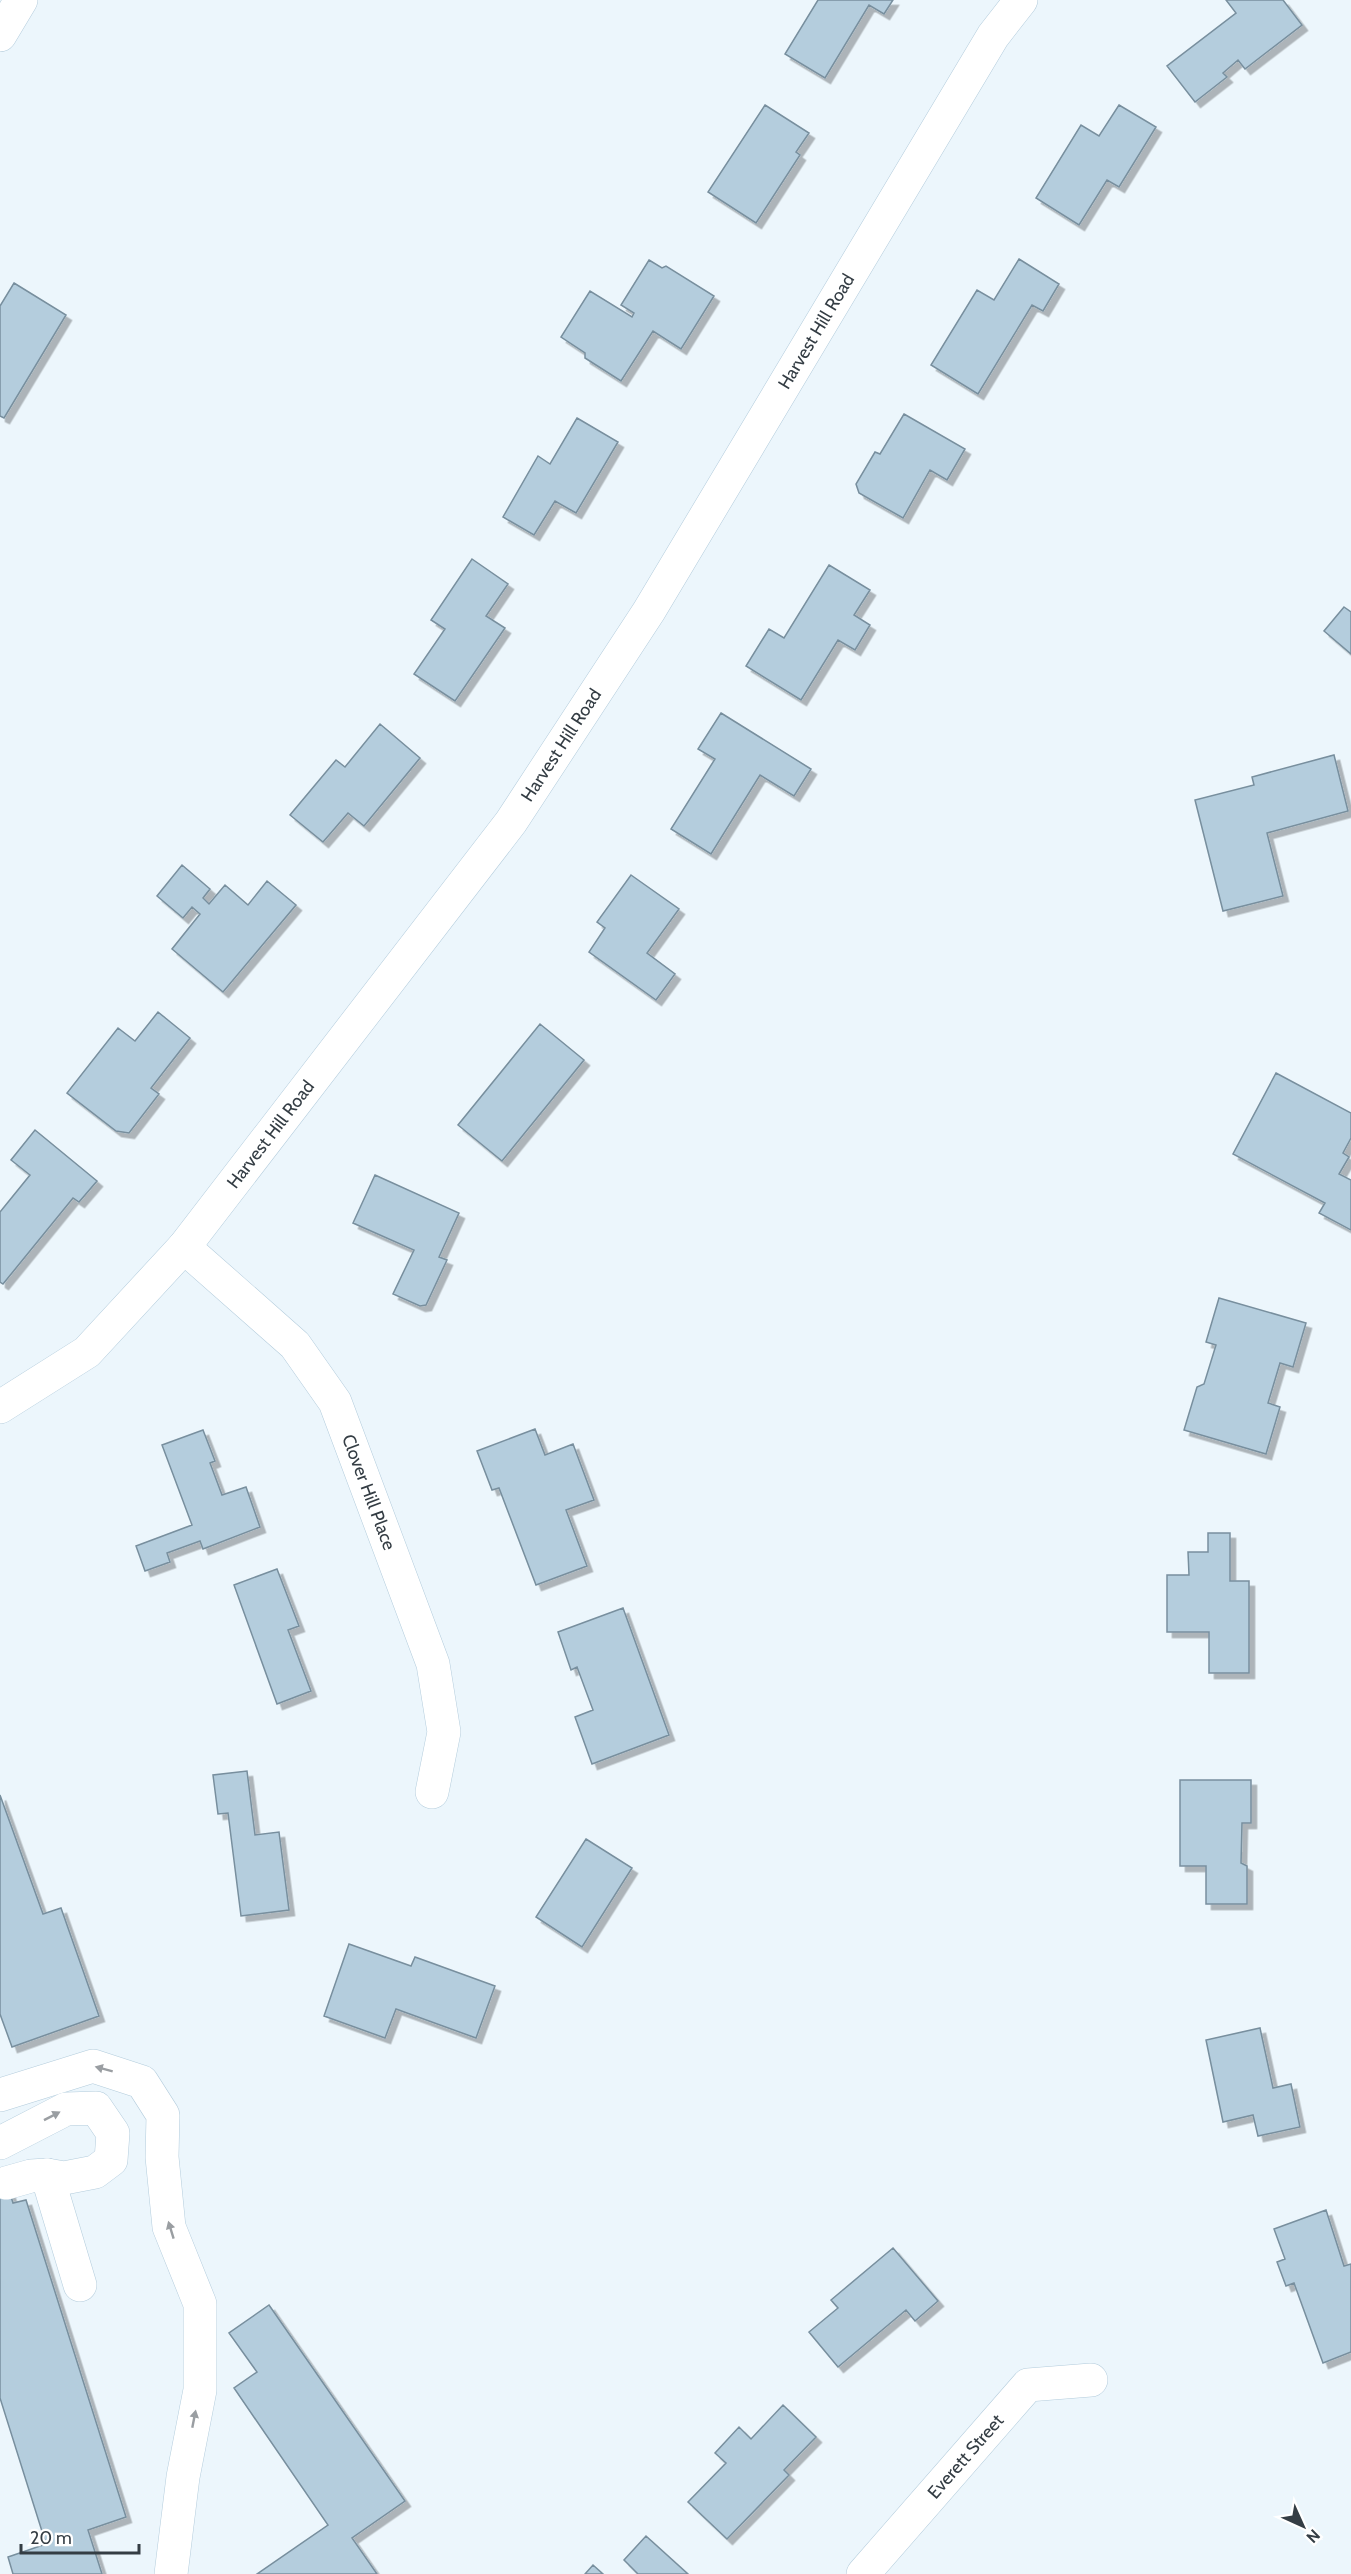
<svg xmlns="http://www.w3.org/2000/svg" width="1351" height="2574" font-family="Cabin,sans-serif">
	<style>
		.building { fill: #b4cddd; stroke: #788f9e; stroke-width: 1.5; filter: url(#shadow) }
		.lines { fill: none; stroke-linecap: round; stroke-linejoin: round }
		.minor-casing { stroke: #b3ccdc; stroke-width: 34 }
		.minor { stroke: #fff; stroke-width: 33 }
		.oneway { fill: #9a9ea2 }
		.labels { text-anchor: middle; stroke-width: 4.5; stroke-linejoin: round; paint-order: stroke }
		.street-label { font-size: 18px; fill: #343d44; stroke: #fff }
	</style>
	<defs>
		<filter id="shadow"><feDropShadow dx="5.5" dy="5.5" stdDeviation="0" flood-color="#0004"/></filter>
	</defs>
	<rect width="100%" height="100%" fill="#ecf6fc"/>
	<path class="building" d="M818,0H893L884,14L869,5L825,78L785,54Z
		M1226,0H1283L1302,25L1245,69L1238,60L1223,73L1227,77L1195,102L1167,66L1236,13Z
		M765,105L809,133L796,152L800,155L756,223L708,192Z
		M1119,105L1156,127L1119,187L1107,180L1079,225L1036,198L1081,125L1099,136Z
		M1019,259L1059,284L1043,311L1032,305L978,394L931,365L977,290L994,300Z
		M649,260L662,268L666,266L714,296L681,349L653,331L621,381L585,358V353L561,337L590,291L632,317L634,313L621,305Z
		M14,283L66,315L4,418L0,416V306Z
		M904,414L965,449L947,480L930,470L903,518L859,493L856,484L875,452L880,454Z
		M577,418L618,442L576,513L555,501L534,535L503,517L538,456L550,464Z
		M472,559L508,584L486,616L505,628L455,701L414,674L445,629L431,620Z
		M829,565L870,590L854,615L870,625L855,650L838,640L801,700L746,666L769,629L784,638Z
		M1344,607L1351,612V654L1324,631Z
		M721,713L811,769L794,796L760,775L711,854L671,829L715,759L698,749Z
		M380,724L420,758L364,826L348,813L323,842L290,815L336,760L345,767Z
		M1334,755L1348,811L1267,833L1283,896L1223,911L1195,800L1254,785L1252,777Z
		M182,865L210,889L203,898L209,904L225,885L248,905L267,881L296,905L223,992L172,949L200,914L192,907L183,918L157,896Z
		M631,875L679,909L647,953L675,974L656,1000L589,952L605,928L597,922Z
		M158,1012L190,1038L151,1088L159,1094L129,1133L116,1131L67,1093L118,1028L135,1041Z
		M540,1024L584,1060L502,1161L458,1125Z
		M1276,1073L1351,1113V1138L1343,1153L1349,1157L1339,1174L1351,1180V1230L1319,1213L1325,1203L1233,1154Z
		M35,1130L97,1181L79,1202L73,1198L3,1284L0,1282V1212L30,1175L11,1160Z
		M375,1175L459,1213L439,1257L447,1260L426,1305L420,1306L393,1294L414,1250L353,1223Z
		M1219,1298L1306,1323L1293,1367L1280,1363L1268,1403L1280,1407L1266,1454L1184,1430L1197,1387L1204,1384L1216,1345L1206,1342Z
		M535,1429L545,1455L573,1444L594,1500L566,1510L587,1566L536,1585L499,1488L492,1490L477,1451Z
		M203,1430L215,1461L210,1463L222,1495L246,1487L260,1527L203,1549L200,1541L167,1553L170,1562L145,1571L136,1546L192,1525L162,1445Z
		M1208,1533H1230V1581H1249V1673H1209V1632H1167V1575H1189L1188,1552H1208Z
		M277,1569L299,1626L288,1630L311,1691L277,1704L234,1585Z
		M623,1608L669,1735L592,1764L575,1717L593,1710L577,1667L571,1670L558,1632Z
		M247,1771L255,1835L279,1832L289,1910L241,1916L228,1813L218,1814L213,1775Z
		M1180,1780H1251V1823H1242L1241,1863L1247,1866V1904H1206V1866H1180Z
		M0,1795L43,1914L61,1908L99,2016L12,2047L0,2014Z
		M586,1839L632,1868L582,1947L536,1917Z
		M349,1944L411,1966L415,1957L495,1986L476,2038L396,2009L385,2038L324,2016Z
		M1260,2028L1273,2088L1291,2084L1300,2127L1258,2136L1253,2115L1223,2122L1206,2040Z
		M5,2177L13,2203L26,2200L126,2517L88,2530L102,2574H13L8,2557L46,2544L0,2398V2178Z
		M1326,2210L1344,2266L1351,2264V2352L1323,2363L1294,2283L1286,2286L1277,2262L1285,2259L1274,2229Z
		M893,2248L938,2301L915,2321L906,2310L838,2367L809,2332L838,2308L831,2300Z
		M269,2305L405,2501L352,2538L377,2574H257L328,2525L234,2388L257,2372L229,2333Z
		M783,2405L816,2437L784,2470L789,2475L727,2539L688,2502L726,2463L715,2453L739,2427L751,2439Z
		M646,2536L688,2574H638L624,2560Z
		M593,2565L603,2574H585Z"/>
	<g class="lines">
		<g class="minor-casing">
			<g id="minor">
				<path d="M0,35L21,0"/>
				<path id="s1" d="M184,1247L295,1345L335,1402L433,1664L444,1732L432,1792"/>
				<path id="s2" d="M0,1407L87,1352L184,1247L511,822L649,611L993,36L1021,0"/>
				<path d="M0,2095L93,2066L142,2082L163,2115L162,2157L169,2227L200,2304V2390L183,2477L171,2574"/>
				<path d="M0,2143L66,2109L96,2108L113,2133L111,2160L95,2172L64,2178L47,2175L31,2176L6,2183"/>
				<path d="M47,2175L80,2285"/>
				<path id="s3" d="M863,2574L1028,2385L1091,2380"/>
			</g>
		</g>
		<use href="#minor" class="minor"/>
	</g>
	<defs><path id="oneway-solid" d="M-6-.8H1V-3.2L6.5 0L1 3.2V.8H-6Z" transform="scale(1.5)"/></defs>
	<g class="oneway">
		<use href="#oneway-solid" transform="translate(104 2069) rotate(-165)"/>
		<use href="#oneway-solid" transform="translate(52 2116) rotate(-27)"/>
		<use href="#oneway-solid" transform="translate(171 2230) rotate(-107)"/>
		<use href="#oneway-solid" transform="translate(194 2419) rotate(-79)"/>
	</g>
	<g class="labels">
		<g class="street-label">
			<text dy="6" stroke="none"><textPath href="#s2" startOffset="1360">Harvest Hill Road</textPath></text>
			<text dy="6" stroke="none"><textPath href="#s2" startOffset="874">Harvest Hill Road</textPath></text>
			<text dy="6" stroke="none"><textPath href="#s2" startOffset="388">Harvest Hill Road</textPath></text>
			<text dy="6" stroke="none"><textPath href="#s1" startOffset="314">Clover Hill Place</textPath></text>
			<text dy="6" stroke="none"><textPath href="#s3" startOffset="156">Everett Street</textPath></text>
		</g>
	</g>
	<g transform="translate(1303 2526) rotate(135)" stroke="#ffffff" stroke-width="4.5" paint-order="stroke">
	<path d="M0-4.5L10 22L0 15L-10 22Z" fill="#343d44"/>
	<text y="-9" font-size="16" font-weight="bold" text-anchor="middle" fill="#343d44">N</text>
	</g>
	<path d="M21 2544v9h118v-9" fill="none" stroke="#343d44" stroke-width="3"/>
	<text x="30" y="2544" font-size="18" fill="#343d44" stroke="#ffffff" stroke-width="4.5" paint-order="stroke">20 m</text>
</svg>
